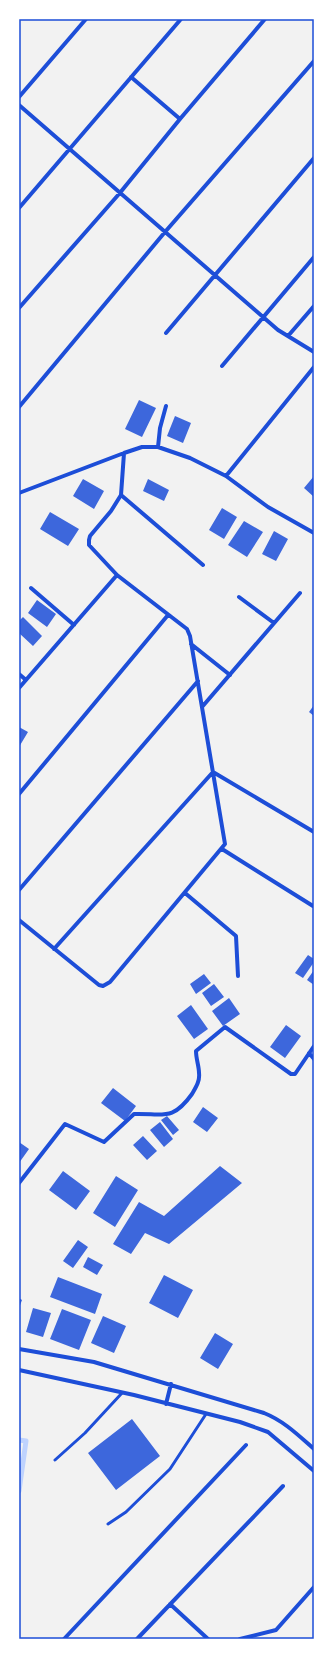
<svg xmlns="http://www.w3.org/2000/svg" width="333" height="1658" font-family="Jost,sans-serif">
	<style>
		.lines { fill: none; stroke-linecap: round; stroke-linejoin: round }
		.stream { stroke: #bfd3fe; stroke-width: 5 }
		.building { fill: #3d67dc }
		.service { stroke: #1d4ed8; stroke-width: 3 }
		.minor { stroke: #1d4ed8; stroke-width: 4 }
		.neatline { fill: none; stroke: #1d4ed8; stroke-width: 1.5 }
	</style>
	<rect width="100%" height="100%" fill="#f2f2f2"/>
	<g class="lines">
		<path class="stream" d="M19,1440L26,1441L19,1491"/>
	</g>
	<path class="building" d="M139,400L156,408L142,437L125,429Z
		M175,416L191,423L183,443L167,436Z
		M314,476V497L304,488Z
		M83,479L104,491L94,509L73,496Z
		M148,479L169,490L164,501L143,491Z
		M222,508L237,517L224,539L209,530Z
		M50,512L79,529L68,546L40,529Z
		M244,521L263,532L247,557L228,545Z
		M274,531L288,539L276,561L262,554Z
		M37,600L56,614L47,627L28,613Z
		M23,617L42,636L33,646L19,633V621Z
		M314,705V716L309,712Z
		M19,727L28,732L19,747Z
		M308,955L314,959V962L303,978L295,973Z
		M314,970V985L307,980Z
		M204,974L211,983L196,994L190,984Z
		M214,984L224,997L211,1006L202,993Z
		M229,998L240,1014L223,1026L212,1011Z
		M191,1005L208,1029L194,1039L177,1016Z
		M286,1025L301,1036L285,1058L270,1047Z
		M113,1088L136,1106L125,1121L101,1103Z
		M203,1107L218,1118L207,1132L193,1122Z
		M167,1116L179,1130L173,1135L161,1120Z
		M160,1122L173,1139L164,1147L150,1130Z
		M143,1136L157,1151L147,1160L133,1145Z
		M19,1142L29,1149L19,1163Z
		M220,1166L242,1183L169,1244L145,1233L131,1254L113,1244L139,1202L164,1216Z
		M63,1171L90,1191L76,1210L49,1190Z
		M116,1176L138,1190L115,1227L93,1213Z
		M78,1240L88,1247L73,1268L63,1261Z
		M88,1257L103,1265L97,1275L83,1267Z
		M164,1275L193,1290L178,1318L149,1303Z
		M58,1277L102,1294L95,1314L50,1297Z
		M19,1298L22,1300L19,1308Z
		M33,1308L51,1313L43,1337L26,1332Z
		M62,1309L91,1320L79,1350L50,1339Z
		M103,1316L126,1326L114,1353L91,1343Z
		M215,1333L233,1344L218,1369L200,1358Z
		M132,1419L160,1456L116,1490L88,1453Z"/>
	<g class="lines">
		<path class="service" d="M55,1460L85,1433L122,1393
			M108,1524L126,1512L170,1469L206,1414"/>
		<path class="minor" d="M131,77L180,119L265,19
			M19,97L86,19
			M19,105L278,330L314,352
			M19,208L181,19
			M19,308L119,194L180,119
			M166,333L314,158
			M288,336L314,306
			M222,366L314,257
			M19,407L165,232L314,61
			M158,447L160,428L166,406
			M226,476L314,367
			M19,493L124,453L142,447H158L190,458L226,476L268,507L314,533
			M121,495L203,565
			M31,588L74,625
			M239,597L274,623
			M191,644L230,675
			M19,674L26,680
			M19,688L117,575
			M202,707L300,593
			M19,794L168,615
			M222,849L313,906
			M19,890L198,681
			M185,893L236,936L238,976
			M19,920L99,985L103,986L110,982L225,844L190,636L187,629L117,575L89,545V540L90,536L111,511L121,495L124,453
			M54,949L213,772L314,832
			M309,1053L314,1059
			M19,1183L65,1124L104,1142L134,1114C163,1113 172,1122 192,1094C196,1087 200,1081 199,1073C199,1066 196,1059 196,1051L225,1027L291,1074H295L314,1046
			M19,1349L94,1362L264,1413C284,1421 298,1435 314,1449
			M19,1370L134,1395L240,1422L268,1432L314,1471
			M166,1404L171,1384
			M170,1604L208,1639
			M64,1639L246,1445
			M137,1639L283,1486
			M240,1639L276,1630L314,1587"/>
	</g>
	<rect width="333" height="1658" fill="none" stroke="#ffffff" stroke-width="40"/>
	<rect x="20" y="20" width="293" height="1618" class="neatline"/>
</svg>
